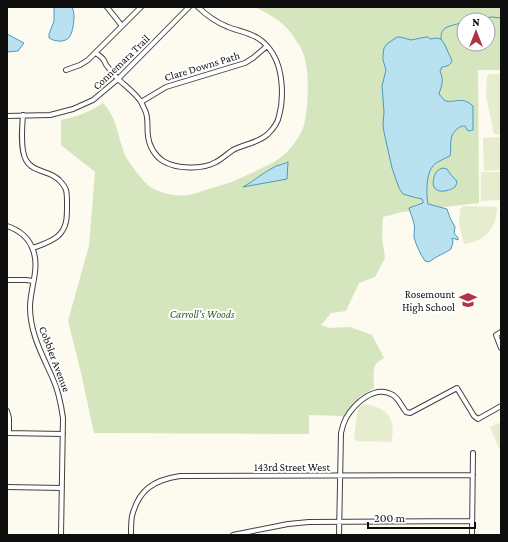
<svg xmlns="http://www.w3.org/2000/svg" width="508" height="542" font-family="'Crimson Pro',serif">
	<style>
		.park { fill: #d5e5bd; fill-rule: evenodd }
		.pitch { fill: #e5edce }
		.water { fill: #bae1f0; stroke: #499bbf }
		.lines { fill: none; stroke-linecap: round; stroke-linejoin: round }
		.stream { stroke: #499bbf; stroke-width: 1 }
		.minor-casing { stroke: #414141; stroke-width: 6 }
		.minor { stroke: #fff; stroke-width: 4 }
		.labels { text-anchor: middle; stroke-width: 4; stroke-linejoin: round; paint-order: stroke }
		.street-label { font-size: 11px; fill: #0e0e0e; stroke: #fff }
		.poi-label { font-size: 11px; fill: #0e0e0e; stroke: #fff; text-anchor: end }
		.park-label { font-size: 11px; font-style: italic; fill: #365f25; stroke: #fff }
	</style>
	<rect width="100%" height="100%" fill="#fdfaf0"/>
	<path class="park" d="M255,7H501V70H478L479,203L402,212L383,217L382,237L385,258L375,277L359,283L346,311L331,313L321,325L329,328L350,327L372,335L384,358C381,360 378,362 376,364C372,370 374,381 374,388L359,397L343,416L309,415V434L94,433L81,373L68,321L89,246L95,172L61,145V120C76,117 90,112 103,103C117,117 118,138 125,155C129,163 143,181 149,186C159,193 176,197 187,195C192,195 197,193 202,191C222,186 240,179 258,170C268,165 279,160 287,152C295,144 303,132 305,121C308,105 309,79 306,64C305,55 300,46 295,39C286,23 271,15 255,7ZM464,20H488V44H464Z"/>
	<path class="pitch" d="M489,74H501V135L494,134L486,96L487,76Z
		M501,137V170L484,171L483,138Z
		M481,172H501V200L481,201Z
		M463,206L497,207C496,229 486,241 464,244L459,224L460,209Z
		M364,404C387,407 397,419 391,442L357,441L354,438L358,408Z
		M501,422V453L490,427Z"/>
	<path class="water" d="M54,7H72C75,14 74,20 73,27C72,30 72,33 70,36C66,43 55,42 49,38V34L54,21Z
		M7,34L24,43L18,51L7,52Z
		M397,37H400L411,40L426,37H428L430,39L436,38L441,39L445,45L452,61C450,66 447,66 442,67L440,71C444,81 442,84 439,94L445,101C456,103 462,96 473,106V130L469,131L467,130L465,126C461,126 459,127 456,130C448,137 452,147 450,156C446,158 436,162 433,166C426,173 426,194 428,204L447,209L450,218L455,227L454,233L458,238V240L452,238L453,242L451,249C444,254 436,256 429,262L425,261C420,254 416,245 414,237C414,232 415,228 414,224C413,218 410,213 409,208L423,203V201L422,199L413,197L403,194L399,188L392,168L384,132L383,125L384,112L382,86L386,70L383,60V55L384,48L387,44Z
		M288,162L287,179L243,187C254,181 264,172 276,166C280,165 284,164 288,162Z
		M443,168L447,169L451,175L456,180L457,183L455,187C449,191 438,194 434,187C432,183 434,174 437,171C438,170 440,169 443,168Z"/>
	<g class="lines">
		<path class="stream" d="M475,20L491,17L501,18
			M441,39C441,36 441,32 444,29C447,26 460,23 464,23"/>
		<g class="minor-casing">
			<path id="minor" d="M107,7L122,26
				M96,53C98,55 101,56 103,59C105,61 105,64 107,66C110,70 114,74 117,78C124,85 139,96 142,104C144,108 147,113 147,118C148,124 147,130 148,136C149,146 155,156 163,161C176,169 202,170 216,162C222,159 227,154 233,150C245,144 258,143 268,134C273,129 278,122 279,116C284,98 283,70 273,54C261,34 247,34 228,27C216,22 207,16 198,7
				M66,70L80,65L88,60L141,7
				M141,102L166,87L245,63L253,58L267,46
				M23,115C22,127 20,150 26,160C33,173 50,170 59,180C62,183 65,187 66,190C67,194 67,199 67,202C67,215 68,227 58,236C51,242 41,245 33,248
				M7,116L50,115L73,109L93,100L118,79L189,7
				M7,226C19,230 29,238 33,250C40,268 30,289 30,307C30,334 43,356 53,379C59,392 61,404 63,418L61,535
				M7,280H26L33,281
				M501,332L496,335L501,348
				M7,411L9,418V433
				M7,433L63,434
				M7,487L62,488
				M131,535C131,529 131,522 132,516C139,489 154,480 180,476L473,475
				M233,535L288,524L309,522L472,521
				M339,535L341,433C342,428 344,422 346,418C355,403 375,384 393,395C399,399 402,407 406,412L410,413L457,388L474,416L478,419L501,406
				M472,535L473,453"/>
		</g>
		<use href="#minor" class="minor"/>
	</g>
	<defs>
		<g id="school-bare" transform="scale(1.38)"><path d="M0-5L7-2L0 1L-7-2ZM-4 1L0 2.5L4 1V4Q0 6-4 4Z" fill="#af3446" stroke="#fff" stroke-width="2.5" paint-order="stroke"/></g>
	</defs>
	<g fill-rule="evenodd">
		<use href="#school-bare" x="468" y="300"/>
	</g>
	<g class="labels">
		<g class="street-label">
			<text transform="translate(121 62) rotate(-44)" y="4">Connemara Trail</text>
			<text transform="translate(202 66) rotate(-17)" y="4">Clare Downs Path</text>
			<text transform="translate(55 359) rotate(69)" y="4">Cobbler Avenue</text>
			<text x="292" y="471">143rd Street West</text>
		</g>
		<g class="poi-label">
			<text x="455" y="298">Rosemount<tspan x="455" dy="13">High School</tspan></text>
		</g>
		<g class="park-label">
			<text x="202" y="318">Carroll's Woods</text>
		</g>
	</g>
	<rect width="508" height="542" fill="none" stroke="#0e0e0e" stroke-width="16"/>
	<g transform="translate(476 32)"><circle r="19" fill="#ffffff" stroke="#9f9f9f"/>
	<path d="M0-3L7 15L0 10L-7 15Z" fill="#af3446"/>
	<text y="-6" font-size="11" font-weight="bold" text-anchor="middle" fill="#0e0e0e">N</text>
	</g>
	<path d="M368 522v6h107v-6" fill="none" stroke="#0e0e0e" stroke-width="2"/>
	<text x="374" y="522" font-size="12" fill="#0e0e0e" stroke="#ffffff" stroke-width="3" paint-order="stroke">200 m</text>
</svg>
